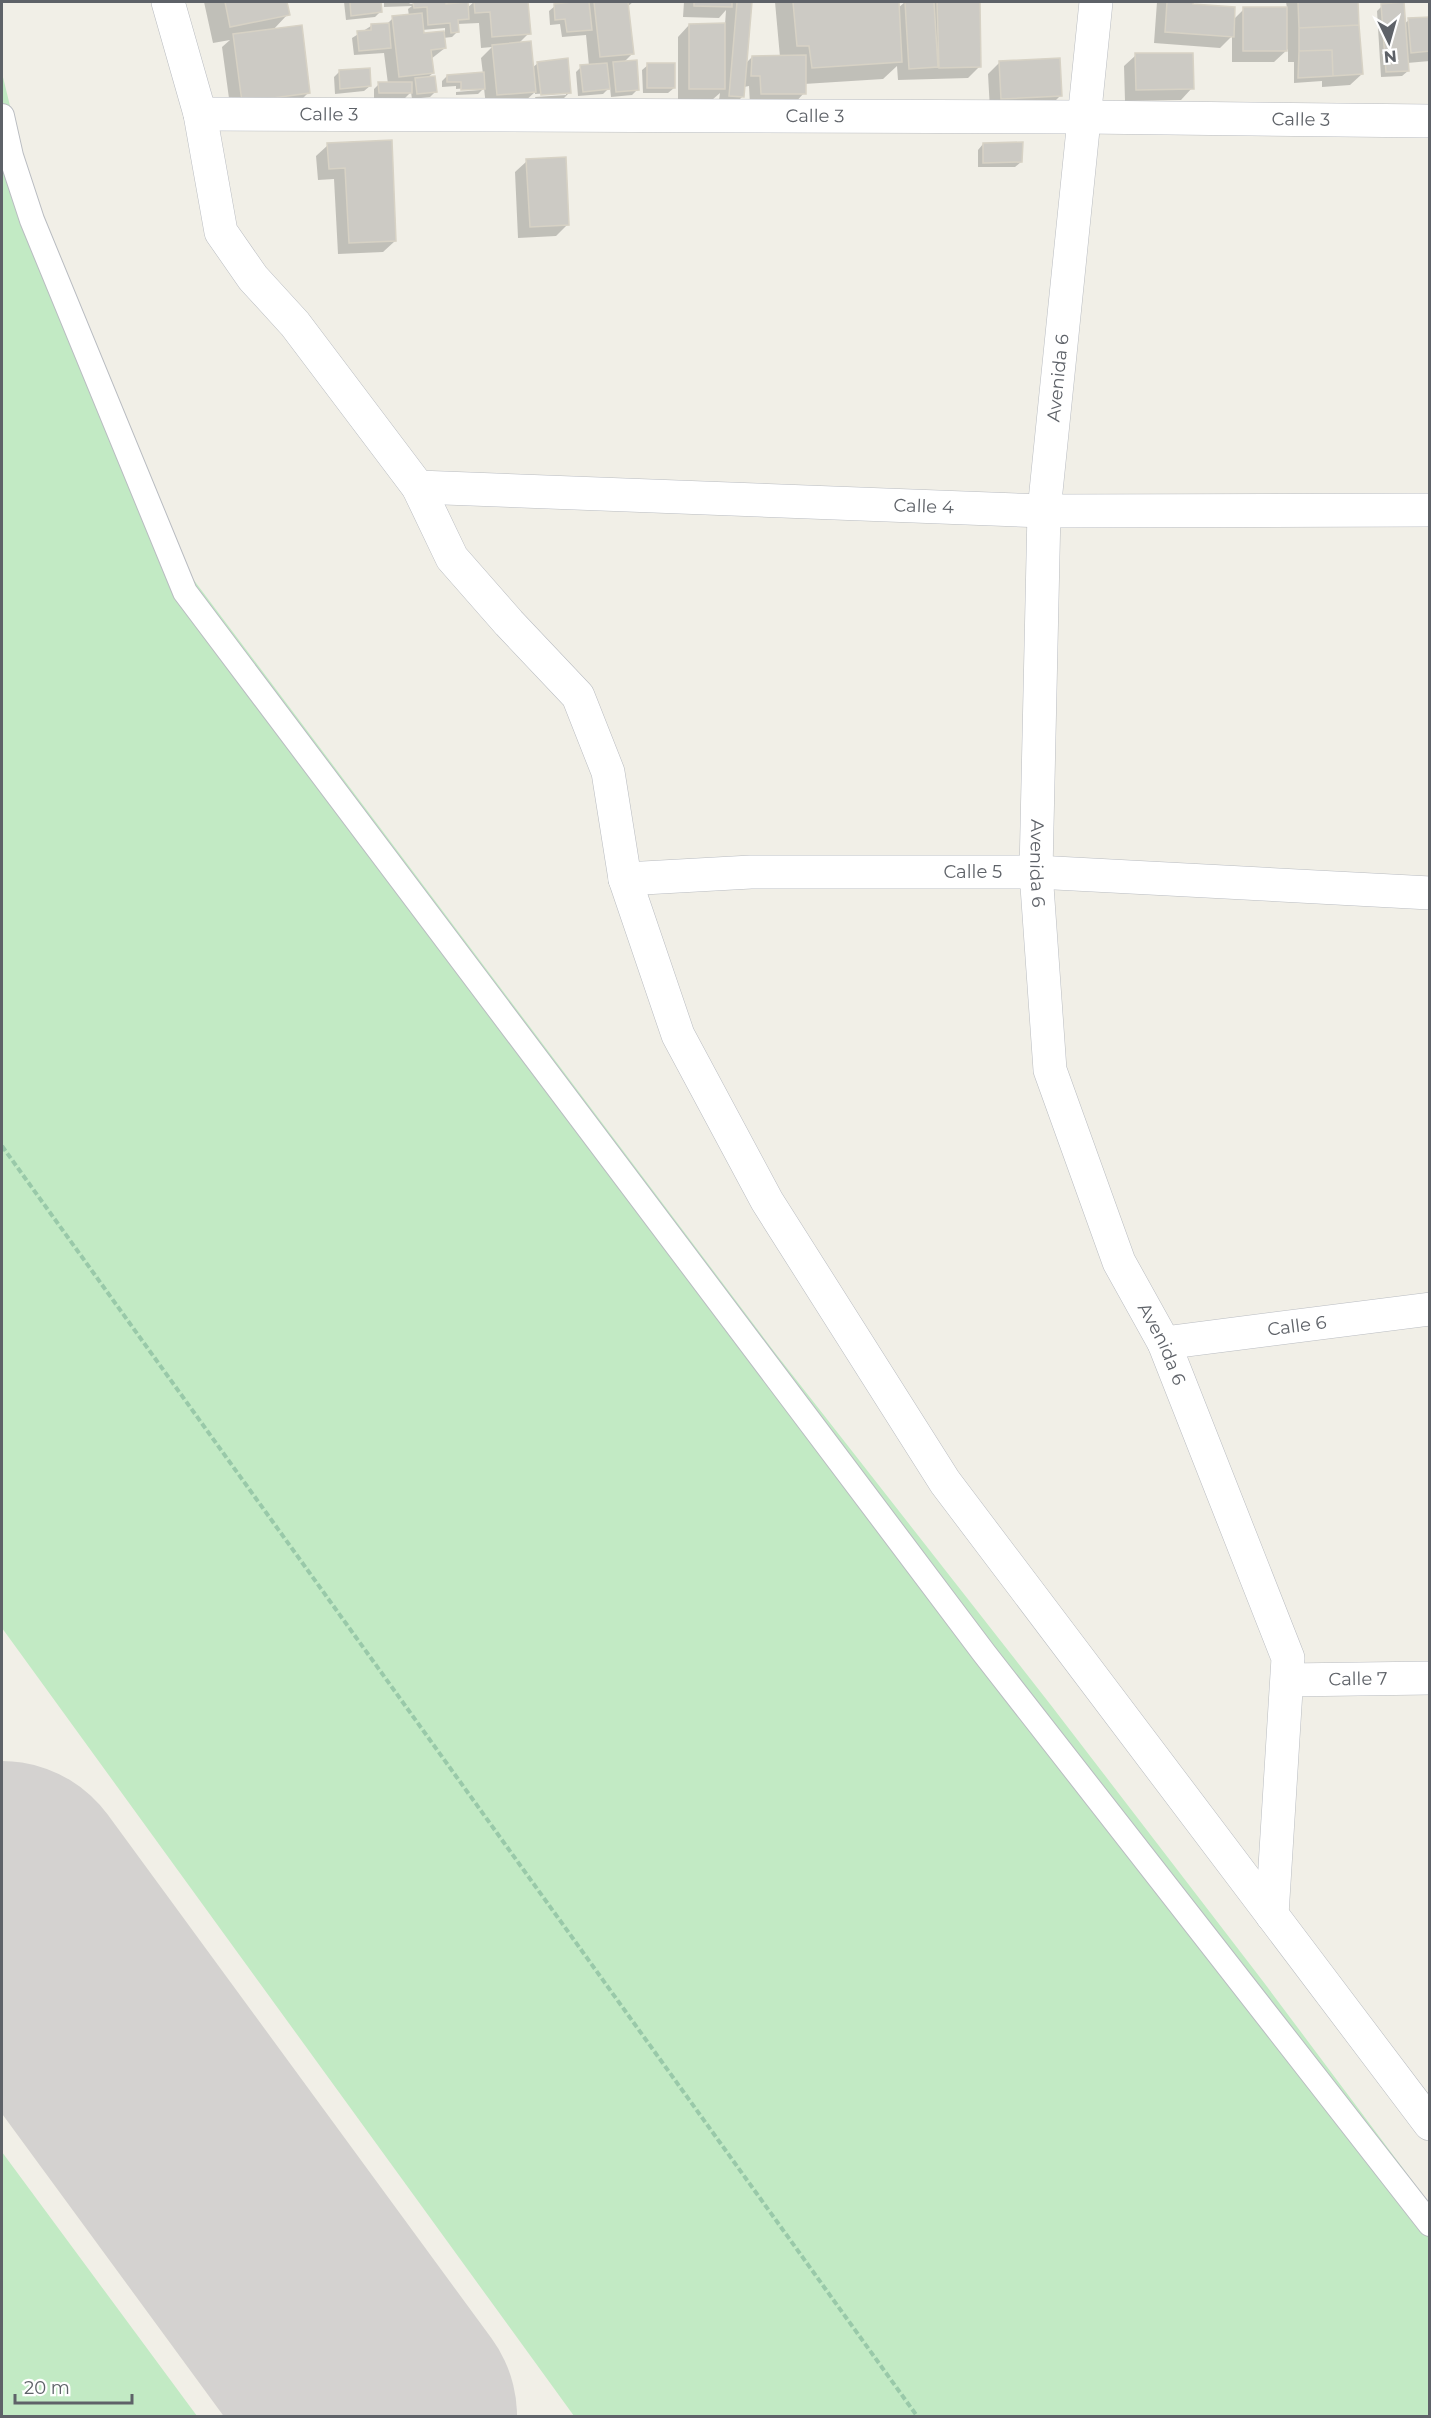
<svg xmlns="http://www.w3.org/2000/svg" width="1431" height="2418" font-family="Montserrat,sans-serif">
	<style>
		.green { fill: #c2eac4 }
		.shadow { fill: #0003; fill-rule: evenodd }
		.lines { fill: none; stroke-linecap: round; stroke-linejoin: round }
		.runway { stroke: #d4d2d0; stroke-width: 262 }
		.building { fill: #cccac4; stroke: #d7d2c5; stroke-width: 1.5 }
		.service-casing { stroke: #b9bcc1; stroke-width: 26 }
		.minor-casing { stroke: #b9bcc1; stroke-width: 34 }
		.path { stroke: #99c9a9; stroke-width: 4; stroke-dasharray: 6 3; stroke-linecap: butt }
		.service { stroke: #fff; stroke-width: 24 }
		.minor { stroke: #fff; stroke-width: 33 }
		.labels { text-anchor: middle; stroke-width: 5; stroke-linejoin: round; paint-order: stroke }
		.street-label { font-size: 18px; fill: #5e6268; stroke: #fff }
	</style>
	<rect width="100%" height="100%" fill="#f1efe7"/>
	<path class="green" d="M2,73L30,188L190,575L776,1354L1050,1704L1262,1980L1429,2203V2416H574L2,1628Z
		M2,2152L197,2416H2Z"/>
	<path class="shadow" d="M204,2H286L288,14L272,31L309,92L297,104L231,113L222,47L230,40L213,43Z
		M344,2H379L380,12L375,17L346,20Z
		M384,2H412L409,4L444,2V5L460,4V2H526L529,33L518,44L532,68L538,63L570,92L564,98L536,100L535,97L566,95V92L535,94V92L523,103L486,106L484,88L478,94L456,95V92L480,90V87L456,89V86L442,87V81L447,76L483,74L481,58L492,47L481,48L479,23L457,24V32L452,37L443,38L445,48L431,59L433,73L427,78L435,92L430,97L412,99L411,92L405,98H374V89L379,84H388L384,53L354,55L352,38L371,26L386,25L393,18L409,16L408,9L412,6L384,7ZM467,2H474L467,8ZM445,28V32L423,35L422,30Z
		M567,2H633L627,7L633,53L623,63L638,89L632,95L611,97L610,87L603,94L578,96L576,72L581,67L589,66L586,35L562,37L560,24L550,25L549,11L555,6L567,4Z
		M684,2H750L745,64L752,57H780L775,2H898V8L905,2H978L980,66L968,78L898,80L897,66L883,79L804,84V93L793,105H750L749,86L744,87L743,96L731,108L718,107L720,93L712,100H678V37L689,25H725L726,10L719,18L683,17Z
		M1157,2H1192V5L1233,20L1244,9L1287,8L1286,2H1357L1362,74L1350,85L1322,87V81L1294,83V62H1288V49L1274,62H1232V36L1220,48L1154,43Z
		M1382,6L1404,24L1409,20L1430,18V61L1407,63L1408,71L1402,76L1381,77L1377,11Z
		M1136,55L1192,88L1181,100L1125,101L1124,66Z
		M999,63L1061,95L1049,107L990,110L988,74Z
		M648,65L674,88L668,93H643L642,70Z
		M339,72L370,86L364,91L335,94L334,77Z
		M391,142L395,241L383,252L338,254L334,179L318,180L316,156L328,145Z
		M983,144L1021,162L1015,167H978V150Z
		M527,161L568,224L556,236L518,238L515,172Z"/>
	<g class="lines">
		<path class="runway" d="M2,1892L386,2416"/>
	</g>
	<path class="building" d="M225,2H287L290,15L230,27Z
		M350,2H381L382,12L351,16Z
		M413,2H445L446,4L468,2L469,19L458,20L459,32L451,33L450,23L428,25L427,7L414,8Z
		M474,2H528L531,34L492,37L490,12L475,13Z
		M572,2H589L592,30L567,32L565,19L555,20L554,4Z
		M594,2H631H628L634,54L600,57Z
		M694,2H732V7L694,6Z
		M737,2H752L744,97L729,96Z
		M793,2H899L902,62L812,68L809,46H797Z
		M905,2H934L938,67L909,69Z
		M937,2H980L981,67L939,68Z
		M1167,2H1193V4L1235,7L1234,37L1165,32Z
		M1298,2H1358L1359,25L1299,28Z
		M1404,2L1409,71L1386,72L1381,4Z
		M1243,7H1287V51H1243Z
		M422,13L424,33L444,31L446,48L431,50L434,73L399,77L392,16Z
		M1430,17V51L1411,53L1408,18Z
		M389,23L391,48L359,51L357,31L371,30V24Z
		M725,23V89H689V24Z
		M302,25L310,93L242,102L233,34Z
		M1359,25L1363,74L1333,76L1332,50L1299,51V28Z
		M531,41L536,92L497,95L492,45Z
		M1332,50L1333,76L1298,78L1299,51Z
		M1135,53H1193L1194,89L1136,90Z
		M806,55V94H761L760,76H751L752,56Z
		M568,58L571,93L541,95L537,62Z
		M1060,58L1062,96L1001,99L999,61Z
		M637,60L639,90L616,92L613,62Z
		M607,63L610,89L583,92L580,65Z
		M647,63H675V88H647Z
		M370,68L371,86L340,89L339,70Z
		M484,72L485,89L461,90V82H447V75Z
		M435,76L437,92L417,94L415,78Z
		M378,82H412V93H379Z
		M392,140L396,241L349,243L345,168L329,169L327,143Z
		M1023,142L1022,162L983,163V143Z
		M566,157L569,225L530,227L526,159Z"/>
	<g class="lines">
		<g class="service-casing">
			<path id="service" d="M2,116L11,156L32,220L185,592L984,1653L1430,2224"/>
		</g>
		<g class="minor-casing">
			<g id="minor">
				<path d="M168,2L200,114L221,232L253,278L295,324L418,487L452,558L509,623L578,696L608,772L625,879L678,1035L767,1201L945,1482L1430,2124"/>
				<path id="s1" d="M1096,2L1044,511L1036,872L1050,1070L1119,1262L1164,1343L1288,1658L1272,1915"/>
				<path id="s2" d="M200,114L1084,117L1430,121"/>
				<path id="s3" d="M418,487L1044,511L1430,510"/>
				<path id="s4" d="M625,879L751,872H1036L1430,893"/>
				<path id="s5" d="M1164,1343L1430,1309"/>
				<path id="s6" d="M1288,1680L1430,1678"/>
			</g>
		</g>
		<path class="path" d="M2,1146L917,2416"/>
		<use href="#service" class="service"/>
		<use href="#minor" class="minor"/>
	</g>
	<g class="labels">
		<g class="street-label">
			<text dy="6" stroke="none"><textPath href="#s2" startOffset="129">Calle 3</textPath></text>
			<text dy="6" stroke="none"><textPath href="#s2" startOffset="615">Calle 3</textPath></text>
			<text dy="6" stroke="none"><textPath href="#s2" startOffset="1101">Calle 3</textPath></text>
			<text transform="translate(1058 378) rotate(-84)" y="6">Avenida 6</text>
			<text dy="6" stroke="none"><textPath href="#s3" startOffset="506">Calle 4</textPath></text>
			<text dy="6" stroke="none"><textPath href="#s1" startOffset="864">Avenida 6</textPath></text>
			<text dy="6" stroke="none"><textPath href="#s4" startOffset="348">Calle 5</textPath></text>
			<text dy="6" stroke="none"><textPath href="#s5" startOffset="134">Calle 6</textPath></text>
			<text dy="6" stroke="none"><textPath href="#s1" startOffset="1368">Avenida 6</textPath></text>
			<text dy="6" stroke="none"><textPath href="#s6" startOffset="70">Calle 7</textPath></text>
		</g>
	</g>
	<rect width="1431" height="2418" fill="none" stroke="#5e6268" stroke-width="6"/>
	<g transform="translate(1389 42) rotate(175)" stroke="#ffffff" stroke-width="4.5" paint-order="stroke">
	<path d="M0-4.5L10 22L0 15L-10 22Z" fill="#5e6268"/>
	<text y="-9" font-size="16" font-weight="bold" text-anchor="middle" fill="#5e6268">N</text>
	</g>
	<path d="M15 2394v9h117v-9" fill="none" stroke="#5e6268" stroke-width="3"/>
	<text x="24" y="2394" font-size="18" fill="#5e6268" stroke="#ffffff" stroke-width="4.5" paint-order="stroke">20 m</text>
</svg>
